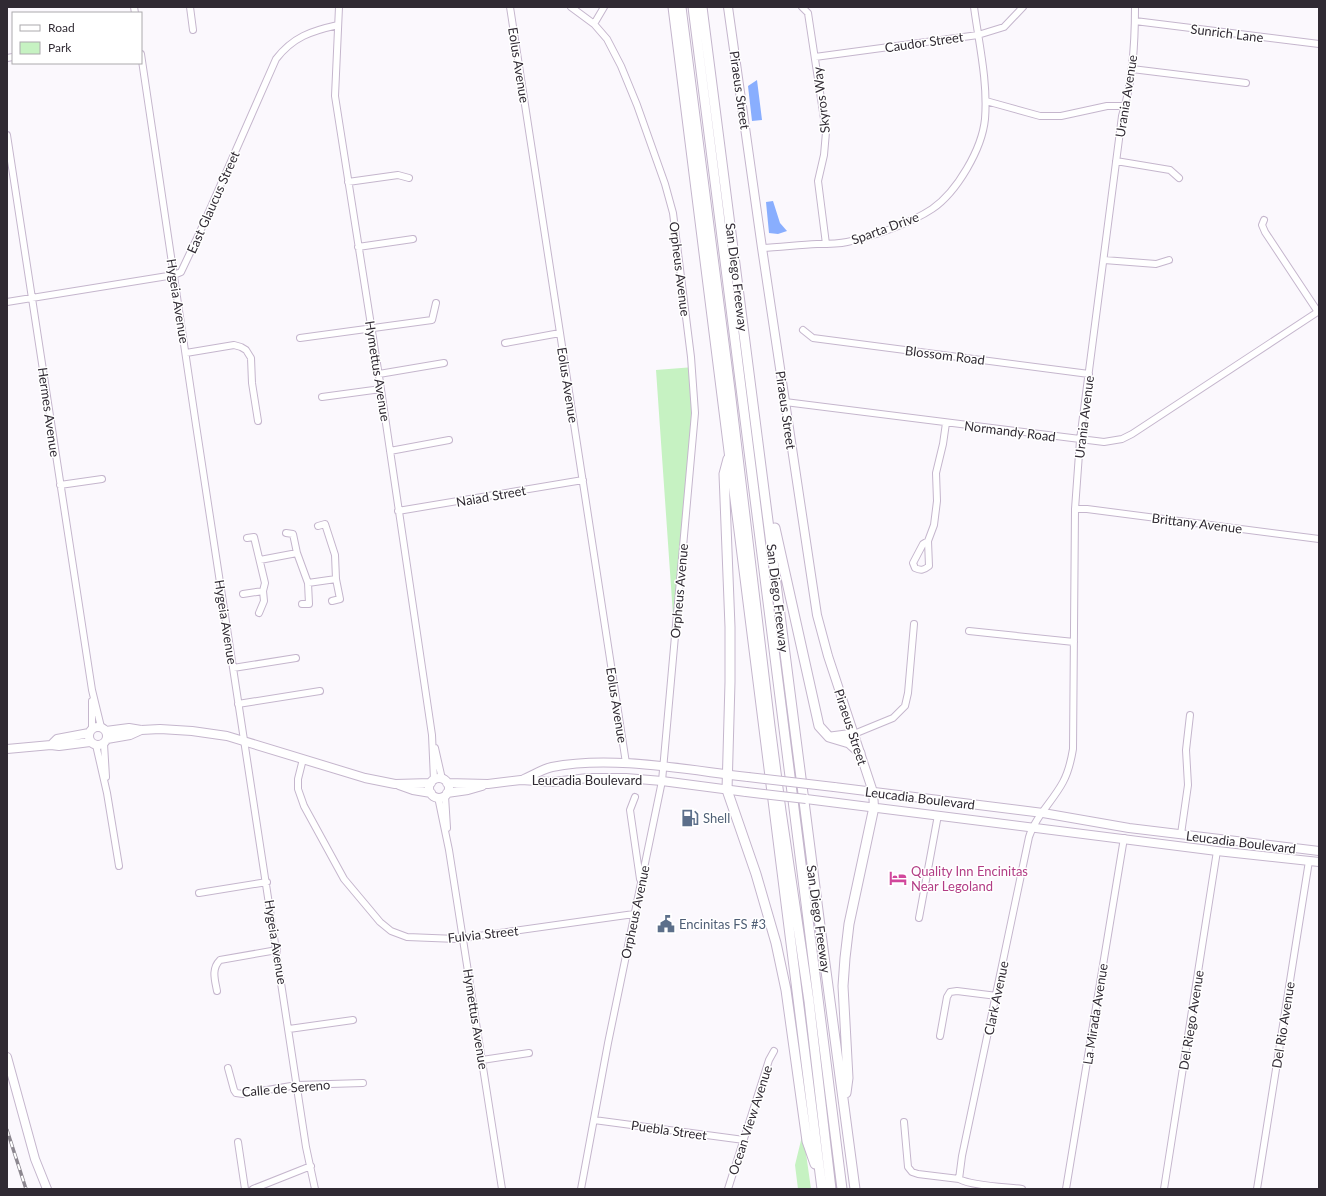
<svg xmlns="http://www.w3.org/2000/svg" width="1326" height="1196" font-family="Lato,sans-serif">
	<style>
		.green { fill: #c6f2c2 }
		.water { fill: #89aefe }
		.lines { fill: none; stroke-linecap: round; stroke-linejoin: round }
		.minor-casing { stroke: #c5b6cd; stroke-width: 8 }
		.major-casing { stroke: #c5b6cd; stroke-width: 10 }
		.highway-casing { stroke: #c5b6cd; stroke-width: 11 }
		.minor { stroke: #fff; stroke-width: 6 }
		.major { stroke: #fff; stroke-width: 8 }
		.highway { stroke: #fff; stroke-width: 9 }
		.rail-casing { stroke: #8c878f; stroke-width: 3.5 }
		.rail { stroke: #fff; stroke-width: 2; stroke-dasharray: 6; stroke-linecap: butt }
		.major-bridge-casing { stroke: #c5b6cd; stroke-width: 10; stroke-linecap: butt }
		.major-bridge { stroke: #fff; stroke-width: 8 }
		.labels { text-anchor: middle; stroke-width: 3; stroke-linejoin: round; paint-order: stroke }
		.street-label { font-size: 13px; fill: #302a33; stroke: #fff }
		.service-label { font-size: 13px; fill: #4e5e75; stroke: #fff; text-anchor: start }
		.hotel-label { font-size: 13px; fill: #b23c85; stroke: #fff; text-anchor: start }
	</style>
	<rect width="100%" height="100%" fill="#fbf8fd"/>
	<path class="green" d="M694,367L695,378L675,644L656,370Z
		M803,1132L811,1189H798L795,1165Z"/>
	<path class="water" d="M757,80L762,120L752,121L748,86Z
		M773,201L780,223L787,231L778,234L769,233L766,202Z"/>
	<g class="lines">
		<g class="minor-casing">
			<path id="minor" d="M134,7L135,13
				M190,7L193,30
				M339,7L335,96L379,376L432,735L434,780
				M510,7L626,763
				M571,7L594,24L607,39L621,66L637,105L665,184L673,213L691,357L695,413L662,781L608,1043L581,1189
				M802,7L808,13L826,132L824,155L818,181L826,244
				M1135,21L1319,44
				M594,24L604,7
				M141,54L196,425L306,1147L315,1189
				M815,57L978,35L1004,27L1023,7
				M7,58L13,57
				M1132,69L1246,83
				M986,101L1040,116H1061L1107,106H1125
				M7,135L92,690L101,727
				M1116,161L1170,170L1179,178
				M348,182L398,175L409,178
				M1264,220L1262,225L1265,232L1318,312
				M358,247L413,239
				M762,248C780,247 799,245 817,244C827,244 838,244 847,242C872,237 911,223 932,209C957,192 982,149 985,119C988,82 979,44 974,7
				M1104,260L1156,264L1169,260
				M7,302L174,275L181,272L199,234L276,59C293,37 311,31 338,25
				M803,330L813,338L1089,374
				M300,338L432,320L436,303
				M505,343L560,333
				M186,353L234,345L241,347L246,350L251,358L252,383L258,421
				M379,374L444,363
				M322,397L381,389
				M785,402L1104,442L1122,439L1132,434L1319,311
				M390,451L449,440
				M60,485L102,479
				M1075,509H1087L1319,539
				M398,511L583,480
				M318,526L325,524L335,555L336,579
				M286,533L293,534L297,553
				M247,538L254,537L265,583L263,591
				M928,541L923,544L913,563L915,568C921,571 924,570 929,566L928,541L934,525L937,501L936,473L943,444L946,423
				M260,560L297,553L308,583L336,579L340,599L332,601
				M243,594L263,591L264,601L259,613
				M302,604H309L308,583
				M969,631L1074,642
				M233,668L296,658
				M92,701V728
				M238,704L320,691
				M854,734L893,718L905,706L908,693L914,624
				M104,744L106,777
				M96,745L107,793L119,866
				M435,748L442,779
				M303,759L298,779V789L304,806L344,879L380,922L391,931L407,937L457,939L634,914
				M445,796L447,828
				M438,797L449,850L502,1189
				M635,797L630,810L640,879
				M1181,834L1188,785L1186,750L1190,715
				M199,893L267,882
				M919,918L938,815
				M217,991C215,980 211,969 220,960L277,950
				M289,1029L353,1020
				M940,1036L947,997L950,992L957,991L997,996
				M482,1060L529,1053
				M228,1068L234,1090L236,1093L243,1094L297,1085L363,1083
				M594,1120L744,1140
				M904,1122L908,1167L912,1172L918,1174L959,1179C972,1186 1006,1187 1022,1189
				M238,1142L245,1189
				M959,1179L962,1156L1029,837C1035,817 1053,801 1063,782C1069,771 1071,761 1073,749L1075,509L1080,440L1122,116C1133,81 1135,44 1135,7
				M253,1189L311,1166
				M728,1189L769,1060L774,1051
				M1066,1189L1124,838
				M1164,1189L1217,851
				M1257,1189L1309,861"/>
		</g>
		<g class="major-casing">
			<path id="major" d="M728,7L762,248L817,615L828,656L873,792L874,807
				M89 736a9 9 0 1 1 18 0a9 9 0 1 1-18 0Z
				M106,731L129,728L141,730L160,729L192,731L227,736L365,778L395,784L431,783
				M107,739L130,735L141,730
				M51,745L57,739L89,733
				M7,749L51,745L59,746L90,742
				M429 788a10 10 0 1 1 20 0a10 10 0 1 1-20 0Z
				M524,779C533,775 543,769 552,767C612,755 687,770 748,777
				M447,783L488,784L521,780L553,782L588,778H626L662,781L746,792
				M399,785L413,790L431,793
				M834,787L1043,813L1129,828L1319,851
				M447,793L468,790L482,786
				M806,799L1217,851L1319,862
				M7,1057L35,1159L47,1189"/>
		</g>
		<g class="highway-casing">
			<path id="highway" d="M673,7L822,1189
				M681,7L730,390L770,726L781,811L809,1001L831,1189
				M693,7L842,1189
				M702,7L820,926L855,1189
				M728,459L724,474L730,627V682L727,790L756,874L776,943L786,990L807,1141L815,1164
				M775,528L819,726L829,737L849,743L860,753
				M831,737L854,734
				M846,1093L848,1078L843,986L845,958L849,924L874,807"/>
		</g>
		<use href="#minor" class="minor"/>
		<use href="#major" class="major"/>
		<use href="#highway" class="highway"/>
		<g class="rail-casing">
			<path id="rail" d="M7,1130L26,1189"/>
		</g>
		<use href="#rail" class="rail"/>
		<g class="major-bridge-casing">
			<path id="major-bridge" d="M748,777L834,787
				M746,792L806,799"/>
		</g>
		<use href="#major-bridge" class="major-bridge"/>
	</g>
	<defs>
		<g id="fuel-bare" transform="scale(1.38)"><path d="M-5.5-6h7V0h2V4h1.3V-2.5L3-4.5l.8-.8L6-3V5H2.5V1h-1V6h-7ZM-4.2-4.7v3.2H.2V-4.7Z" fill="#5c6f8a" stroke="#fff" stroke-width="2.5" paint-order="stroke"/></g>
		<g id="hotel-bare" transform="scale(1.38)"><path d="M-6-4.5h1.5V1H6V5H4.5V3h-9V5H-6ZM-4 0a1.8 1.8 0 1 1 3.6 0ZM.5 0V-2.5h3Q6-2.5 6 0Z" fill="#d1479c" stroke="#fff" stroke-width="2.5" paint-order="stroke"/></g>
		<g id="civic-bare" transform="scale(1.38)"><path d="M-.6-6.5H3V-4.5H.6V-3L4-1V1h2V6H-6V1h2V-1L-.6-3ZM-1.2 2.5V6h2.4V2.5Z" fill="#5c6f8a" stroke="#fff" stroke-width="2.5" paint-order="stroke"/></g>
	</defs>
	<g fill-rule="evenodd">
		<use href="#fuel-bare" x="690" y="818"/>
		<use href="#hotel-bare" x="898" y="878"/>
		<use href="#civic-bare" x="666" y="924"/>
	</g>
	<g class="labels">
		<g class="street-label">
			<text transform="translate(1227 33) rotate(7)" y="5">Sunrich Lane</text>
			<text transform="translate(924 42) rotate(-8)" y="5">Caudor Street</text>
			<text transform="translate(519 65) rotate(81)" y="5">Eolus Avenue</text>
			<text transform="translate(740 90) rotate(82)" y="5">Piraeus Street</text>
			<text transform="translate(1126 96) rotate(-81)" y="5">Urania Avenue</text>
			<text transform="translate(821 100) rotate(-97)" y="5">Skyros Way</text>
			<text transform="translate(213 202) rotate(-66)" y="5">East Glaucus Street</text>
			<text transform="translate(885 228) rotate(-20)" y="5">Sparta Drive</text>
			<text transform="translate(680 269) rotate(83)" y="5">Orpheus Avenue</text>
			<text transform="translate(737 277) rotate(83)" y="5">San Diego Freeway</text>
			<text transform="translate(178 301) rotate(81)" y="5">Hygeia Avenue</text>
			<text transform="translate(945 355) rotate(7)" y="5">Blossom Road</text>
			<text transform="translate(378 371) rotate(81)" y="5">Hymettus Avenue</text>
			<text transform="translate(568 385) rotate(81)" y="5">Eolus Avenue</text>
			<text transform="translate(786 410) rotate(82)" y="5">Piraeus Street</text>
			<text transform="translate(49 412) rotate(82)" y="5">Hermes Avenue</text>
			<text transform="translate(1084 417) rotate(-83)" y="5">Urania Avenue</text>
			<text transform="translate(1010 431) rotate(7)" y="5">Normandy Road</text>
			<text transform="translate(491 496) rotate(-10)" y="5">Naiad Street</text>
			<text transform="translate(1197 523) rotate(7)" y="5">Brittany Avenue</text>
			<text transform="translate(679 591) rotate(-85)" y="5">Orpheus Avenue</text>
			<text transform="translate(778 598) rotate(83)" y="5">San Diego Freeway</text>
			<text transform="translate(226 622) rotate(81)" y="5">Hygeia Avenue</text>
			<text transform="translate(617 705) rotate(81)" y="5">Eolus Avenue</text>
			<text transform="translate(851 727) rotate(72)" y="5">Piraeus Street</text>
			<text x="587" y="785">Leucadia Boulevard</text>
			<text transform="translate(920 798) rotate(7)" y="5">Leucadia Boulevard</text>
			<text transform="translate(1241 842) rotate(7)" y="5">Leucadia Boulevard</text>
			<text transform="translate(635 912) rotate(-78)" y="5">Orpheus Avenue</text>
			<text transform="translate(819 919) rotate(82)" y="5">San Diego Freeway</text>
			<text transform="translate(483 934) rotate(-6)" y="5">Fulvia Street</text>
			<text transform="translate(276 942) rotate(81)" y="5">Hygeia Avenue</text>
			<text transform="translate(996 998) rotate(-78)" y="5">Clark Avenue</text>
			<text transform="translate(1095 1014) rotate(-81)" y="5">La Mirada Avenue</text>
			<text transform="translate(476 1019) rotate(81)" y="5">Hymettus Avenue</text>
			<text transform="translate(1191 1020) rotate(-81)" y="5">Del Riego Avenue</text>
			<text transform="translate(1283 1025) rotate(-81)" y="5">Del Rio Avenue</text>
			<text transform="translate(286 1088) rotate(-5)" y="5">Calle de Sereno</text>
			<text transform="translate(750 1120) rotate(-72)" y="5">Ocean View Avenue</text>
			<text transform="translate(669 1130) rotate(8)" y="5">Puebla Street</text>
		</g>
		<g class="service-label">
			<text x="703" y="823">Shell</text>
			<text x="679" y="929">Encinitas FS #3</text>
		</g>
		<g class="hotel-label">
			<text x="911" y="876">Quality Inn Encinitas<tspan x="911" dy="15">Near Legoland</tspan></text>
		</g>
	</g>
	<rect width="1326" height="1196" fill="none" stroke="#302a33" stroke-width="16"/>
	<rect x="12" y="12" width="130" height="52" fill="#ffffff" stroke="#acaaad"/>
	<rect x="20" y="25" width="20" height="6" fill="#ffffff" stroke="#acaaad"/>
	<text x="48" y="32" font-size="12" fill="#302a33">Road</text>
	<rect x="20" y="42" width="20" height="12" fill="#c6f2c2" stroke="#acaaad"/>
	<text x="48" y="52" font-size="12" fill="#302a33">Park</text>
</svg>
